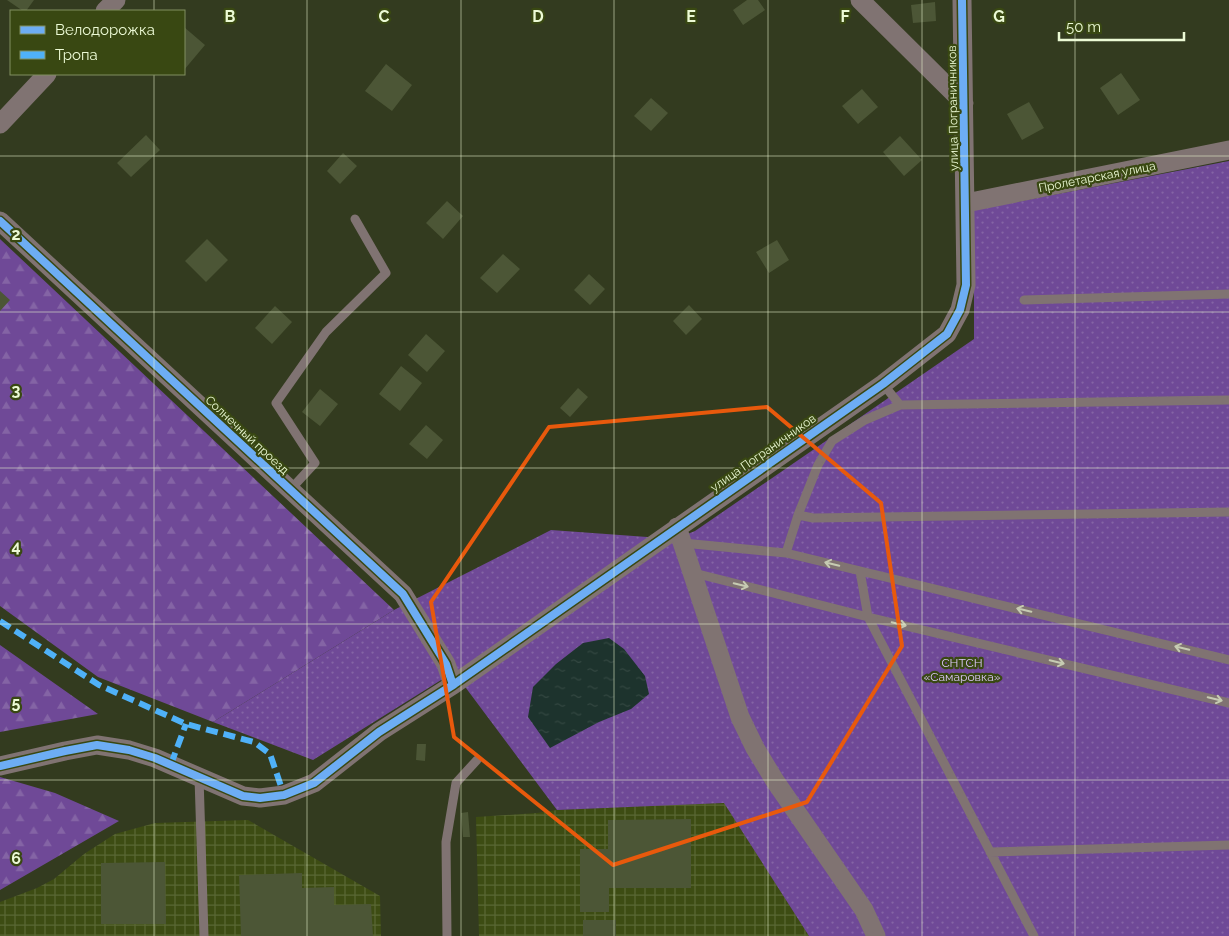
<svg xmlns="http://www.w3.org/2000/svg" width="1229" height="936" font-family="Raleway,sans-serif">
	<style>
		.industrial { fill: url(#industrial-grid) }
		.grass { fill: url(#grass-dots) }
		.forest { fill: url(#forest-firs) }
		.water { fill: url(#water-ripples) }
		.building { fill: #4c5636 }
		.lines { fill: none; stroke-linecap: round; stroke-linejoin: round }
		.lane { stroke: #807372; stroke-width: 9 }
		.street { stroke: #807372; stroke-width: 19 }
		.quiet { stroke: #4fb1f8; stroke-width: 6; stroke-dasharray: 12 6; stroke-linecap: butt }
		.cycleway-casing { stroke: #394812; stroke-width: 11 }
		.cycleway { stroke: #6dadf4; stroke-width: 8 }
		.oneway { stroke: #c6cbb2 }
		.marked { fill: none; stroke: #e8590c; stroke-width: 4; stroke-linejoin: round }
		.grid { fill: none; stroke: #ecfad5; stroke-width: 1; stroke-opacity: 0.55 }
		.labels { text-anchor: middle; stroke-width: 4.5; stroke-linejoin: round; paint-order: stroke }
		.street-label { font-size: 12px; fill: #ecfad5; stroke: #394812 }
		.park-label { font-size: 12px; fill: #decafc; stroke: #394812 }
		.grid-label { font-size: 16px; text-anchor: middle; font-weight: bold; fill: #ecfad5; stroke: #394812; stroke-width: 4.5; stroke-linejoin: round; paint-order: stroke }
	</style>
	<defs>
		<pattern id="industrial-grid" width="8" height="8" patternUnits="userSpaceOnUse" patternTransform="scale(1.25)"><rect width="8" height="8" fill="#3d4c13"/><path d="M0 4h8M4 0v8" fill="none" stroke="#596734"/></pattern>
		<pattern id="grass-dots" width="8" height="8" patternUnits="userSpaceOnUse" patternTransform="scale(1.25)"><rect width="8" height="8" fill="#6f4997"/><path d="M2 2h.1M6 6h.1" fill="none" stroke="#8464a5" stroke-width="1.8" stroke-linecap="round"/></pattern>
		<pattern id="forest-firs" width="22" height="20" patternUnits="userSpaceOnUse" patternTransform="scale(1.25)"><rect width="22" height="20" fill="#6f4997"/><path d="M5 1l3.5 6h-7zM16 11l3.5 6h-7z" fill="#8464a5"/></pattern>
		<pattern id="water-ripples" width="26" height="14" patternUnits="userSpaceOnUse" patternTransform="scale(1.25)"><rect width="26" height="14" fill="#1d332d"/><path d="M2 4q2-2 4 0t4 0M15 11q2-2 4 0t4 0" fill="none" stroke="#334741"/></pattern>
	</defs>
	<rect width="100%" height="100%" fill="#333b1f"/>
	<path class="industrial" d="M724,802L809,936H479L476,817L537,813L557,810Z
		M248,820L380,896L381,936H0V902L37,888L54,879L84,854L115,834L155,823Z"/>
	<path class="grass" d="M1229,161V936H809L724,803L557,810L454,672L313,760L213,722L394,610L551,530L675,539L695,531L974,339V210Z"/>
	<path class="forest" d="M0,239L394,610L213,722L98,677L0,606Z
		M0,645L98,714L0,732Z
		M0,777L55,793L119,821L0,890Z"/>
	<path class="water" d="M609,638L624,649L645,676L649,694L631,709L599,722L550,748L528,717L533,687L556,664L583,643Z"/>
	<path class="building" d="M7,0H34L26,11H23Z
		M747,0H758L765,10L743,25L733,10Z
		M935,2L936,21L913,23L911,5Z
		M184,27L205,45L184,70Z
		M386,64L412,85L392,111L365,91Z
		M1121,73L1140,100L1118,115L1100,88Z
		M862,89L878,107L858,124L842,106Z
		M651,98L668,113L651,131L634,116Z
		M1029,102L1044,128L1022,140L1007,114Z
		M146,135L160,150L131,177L117,163Z
		M900,136L922,160L904,176L883,152Z
		M343,153L357,166L340,184L327,171Z
		M447,201L463,216L443,239L426,223Z
		M207,239L228,260L206,282L185,261Z
		M777,240L789,260L769,273L756,252Z
		M503,254L520,269L497,293L480,278Z
		M589,274L605,289L590,305L574,290Z
		M0,291L10,300L0,311Z
		M689,305L702,319L686,335L673,321Z
		M275,306L292,322L272,344L255,328Z
		M426,334L445,351L427,372L408,355Z
		M401,366L422,383L400,411L379,394Z
		M578,388L588,397L570,417L560,408Z
		M320,389L338,404L320,426L302,412Z
		M426,425L443,440L427,459L409,444Z
		M417,744H426L425,761L416,760Z
		M468,812L470,837H463L461,813Z
		M691,819V888H609V912H580V849H608V820Z
		M165,862L166,924H101V863Z
		M302,873V888L334,887V905L371,904L373,936H241L239,875Z
		M583,920H616V936H583Z"/>
	<g class="lines">
		<path class="lane" d="M1024,300L1229,294
			M883,384L900,405L1229,400
			M290,490L315,463L276,403L326,332L386,273L355,219
			M798,515L813,518L1229,512
			M683,543L786,553L1229,660
			M786,553L798,515L818,465L832,441L865,420L900,405
			M860,571L868,617L1034,936
			M694,573L868,617L1229,703
			M199,777L204,936
			M990,852L1229,845
			M447,936L446,842L456,783L477,760"/>
		<path class="street" d="M860,0L964,103
			M105,11L116,0
			M0,124L47,74
			M966,203L1229,150
			M0,221L403,594L446,664L453,685
			M677,527L740,717L755,748L775,781L864,910L876,936
			M0,766L65,751L97,745L129,750L155,758L243,796L260,798L284,795L314,783L379,732L453,685L883,384L947,334L960,310L966,285L962,0"/>
		<path class="quiet" d="M0,621L99,685L186,724L254,742L270,754L284,795
			M171,764L186,724"/>
		<g class="cycleway-casing">
			<path id="cycleway" d="M0,221L403,594L446,664L453,685
				M0,766L65,751L97,745L129,750L155,758L243,796L260,798L284,795L314,783L379,732L453,685L883,384L947,334L960,310L966,285L962,0"/>
		</g>
		<use href="#cycleway" class="cycleway"/>
	</g>
	<defs><path id="oneway-shaft" d="M-6 0H5M1.5-3L5.5 0L1.5 3" fill="none" stroke-width="1.6" stroke-linecap="round" stroke-linejoin="round" transform="scale(1.25)"/></defs>
	<g class="oneway">
		<use href="#oneway-shaft" transform="translate(832 564) rotate(-166)"/>
		<use href="#oneway-shaft" transform="translate(741 585) rotate(14)"/>
		<use href="#oneway-shaft" transform="translate(1024 610) rotate(-167)"/>
		<use href="#oneway-shaft" transform="translate(899 624) rotate(13)"/>
		<use href="#oneway-shaft" transform="translate(1182 648) rotate(-167)"/>
		<use href="#oneway-shaft" transform="translate(1057 662) rotate(13)"/>
		<use href="#oneway-shaft" transform="translate(1215 699) rotate(13)"/>
	</g>
	<path class="marked" d="M767,407L881,503L902,646L807,802L613,865L454,737L431,602L549,427Z"/>
	<path class="grid" d="M154,0V11M307,0V936M461,0V936M614,0V936M768,0V936M922,0V936M1075,0V936M154,74V936M0,156H1229M0,312H1229M0,468H1229M0,624H1229M0,780H1229"/>
	<g class="labels">
		<g class="street-label">
			<text transform="translate(953 108) rotate(-91)" y="4">улица Пограничников</text>
			<text transform="translate(1097 177) rotate(-11)" y="4">Пролетарская улица</text>
			<text transform="translate(247 435) rotate(43)" y="4">Солнечный проезд</text>
			<text transform="translate(763 453) rotate(-35)" y="4">улица Пограничников</text>
		</g>
		<g class="park-label">
			<text x="962" y="667">СНТСН<tspan x="962" dy="14">«Самаровка»</tspan></text>
		</g>
	</g>
	<g class="grid-label">
		<text x="230" y="22">B</text>
		<text x="384" y="22">C</text>
		<text x="538" y="22">D</text>
		<text x="691" y="22">E</text>
		<text x="845" y="22">F</text>
		<text x="999" y="22">G</text>
		<text x="16" y="240">2</text>
		<text x="16" y="396">3</text>
		<text x="16" y="552">4</text>
		<text x="16" y="708">5</text>
		<text x="16" y="864">6</text>
	</g>
	<rect x="10" y="10" width="175" height="65" fill="#394812" stroke="#818f60"/>
	<rect x="20" y="26" width="25" height="8" fill="#6dadf4" stroke="#818f60"/>
	<text x="55" y="35" font-size="15" fill="#ecfad5">Велодорожка</text>
	<rect x="20" y="51" width="25" height="8" fill="#4fb1f8" stroke="#818f60"/>
	<text x="55" y="60" font-size="15" fill="#ecfad5">Тропа</text>
	<path d="M1059 32v8h125v-8" fill="none" stroke="#ecfad5" stroke-width="2.5"/>
	<text x="1066" y="32" font-size="15" fill="#ecfad5" stroke="#394812" stroke-width="4" paint-order="stroke">50 m</text>
</svg>
